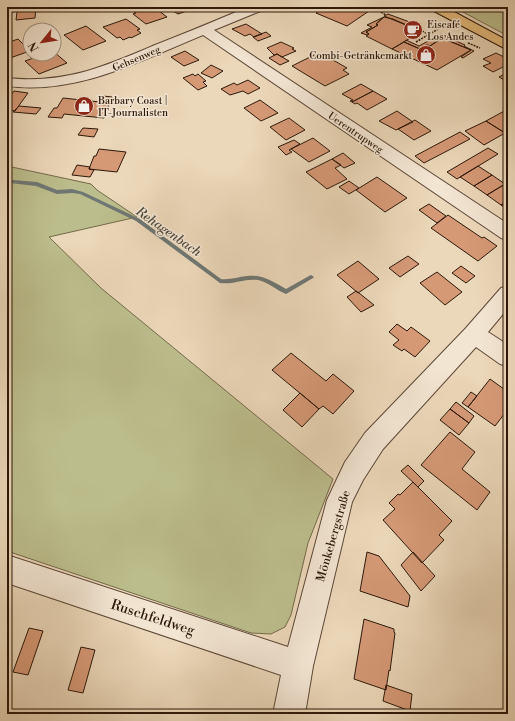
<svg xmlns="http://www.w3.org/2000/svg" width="515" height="721" font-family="'Libre Bodoni',serif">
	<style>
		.green { fill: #bcbd8c; stroke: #746a4b }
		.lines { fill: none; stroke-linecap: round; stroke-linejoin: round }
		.stream { fill: #6f7774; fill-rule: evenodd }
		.building { fill: #d59976; stroke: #2c180a }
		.minor-casing { stroke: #5c4836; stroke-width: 2 }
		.major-casing { stroke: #2c180a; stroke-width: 2 }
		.path { stroke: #2c180a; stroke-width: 1.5; stroke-dasharray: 2 1; stroke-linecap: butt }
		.minor { fill: #f2e5d2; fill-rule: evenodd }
		.major { fill: #e6bc7c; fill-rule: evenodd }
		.labels { text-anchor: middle; stroke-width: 3; stroke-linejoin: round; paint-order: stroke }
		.far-poi-label { font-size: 10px; fill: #2c180a; stroke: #f2e5d2; text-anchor: start }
		.far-street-label { font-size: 10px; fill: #2c180a; stroke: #f2e5d2 }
		.street-label { font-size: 12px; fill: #2c180a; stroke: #f2e5d2 }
		.water-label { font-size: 13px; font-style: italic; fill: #4e483f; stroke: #f2e5d2 }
		.near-street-label { font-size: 14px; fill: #2c180a; stroke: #f2e5d2 }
	</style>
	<rect width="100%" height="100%" fill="#ebd7b9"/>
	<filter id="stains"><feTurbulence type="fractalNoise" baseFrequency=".005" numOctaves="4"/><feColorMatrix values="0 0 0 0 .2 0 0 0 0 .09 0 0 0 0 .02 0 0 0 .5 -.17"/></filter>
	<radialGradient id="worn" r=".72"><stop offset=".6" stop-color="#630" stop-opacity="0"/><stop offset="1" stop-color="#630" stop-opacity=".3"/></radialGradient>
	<path class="green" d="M469,7H508V36L461,11Z
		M7,166L91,184L97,190L137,217L49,237L101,288L333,479L308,543L291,615L285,627L271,634L251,633L7,551Z"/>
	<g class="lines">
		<path class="stream" d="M7,178L13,180L37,182L57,190L72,189L83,192L140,219L221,279C230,280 238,277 247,276C262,274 274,282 286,289L309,276L311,275L314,277L313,278L286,294C276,290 268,282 258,280C245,278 233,285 220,283L136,221L80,194L72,193L57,194L36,186L10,183L7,182Z"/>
	</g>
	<path class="building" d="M12,7H21V11L11,12Z
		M21,7H36L35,18L16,20L17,12L21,11Z
		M141,7L147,8L154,7L167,17L146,24L133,14L136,13L132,10Z
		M167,7H198L178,14Z
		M312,7H375L347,26L316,13L320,10Z
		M388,14L415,24L412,26L422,31L412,37L409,35L418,30L384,16Z
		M384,17L393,19L418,30L409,35L412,37L392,49L366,36L369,34L366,32L378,25L376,24Z
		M384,17L376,24L378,25L366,32L369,34L367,35L361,33L372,27L367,25Z
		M126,19L140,29L137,30L141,33L131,38L130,37L123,40L120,37L117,38L103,27Z
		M246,24L262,34L254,37L250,34L245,36L232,29Z
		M86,26L106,41L83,50L64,35Z
		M266,32L271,36L258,41L253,37Z
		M441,34L465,45L464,46L474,51L463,58L461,57L471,50L442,38L430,46L427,45L420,49L404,42L406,40L419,46Z
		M442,38L471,50L437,70L392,49L404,42L420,49L427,45L430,46Z
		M18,39L30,51L7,59V43Z
		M281,42L294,48L292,49L296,51L282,57L277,54L274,55L267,48Z
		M185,51L199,60L184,66L171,57Z
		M54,52L67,63L39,74L25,61L45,54H54Z
		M496,53L508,59V61L505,63L507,65L493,72L483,66L491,63L483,59Z
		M277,54L282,57L289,61L280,65L269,58Z
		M316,54L322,58L326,56L347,68L343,70L349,74L325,86L292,66Z
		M211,65L223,71L212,78L201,73Z
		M508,72V82L499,77Z
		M193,74L195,76L198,74L206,81L203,82L207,86L198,90L183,78Z
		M248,80L260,88L248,94L243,91L230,95L221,89L234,83L237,85Z
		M361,84L373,91L352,102L350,101L353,100L342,94Z
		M14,91L28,93L15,111L7,110V100Z
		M373,91L387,99L367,110L357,103L355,104L352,102Z
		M103,96L112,97L104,118L64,114L62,118L48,117L54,108H57L63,98L100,102Z
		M260,100L278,113L261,121L244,108Z
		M19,106L41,108L36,114L13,112Z
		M506,110L508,111V132L505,133L486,121Z
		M397,111L413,122L396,130L379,121Z
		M289,118L305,130L286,140L270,127Z
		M415,120L431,131L414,140L398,129Z
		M486,121L505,133L484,145L465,131Z
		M83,128L98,129L94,137L78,135Z
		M460,132L470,139L424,163L415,156Z
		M313,138L330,151L309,162L291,149Z
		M294,140L300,144L289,150L292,152L286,155L278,147Z
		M488,148L498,154L457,179L447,172Z
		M99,149L126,152L117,172L89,169L94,156H96Z
		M343,153L355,163L344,168L332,159Z
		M332,159L341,165L335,168L347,179L327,189L306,172Z
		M77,165L90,167L89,169L94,170L90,177L72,175Z
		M478,166L492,175L474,186L460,177Z
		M492,175L505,184L487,195L474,186Z
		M377,177L407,198L385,212L356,190Z
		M349,181L359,188L349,194L339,187Z
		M505,184L508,186V201L501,205L487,195Z
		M508,201V210L501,205Z
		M429,204L446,216L437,223L419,210Z
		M448,215L482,238L484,237L497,246L478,261L431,228Z
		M408,256L419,264L400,277L389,268Z
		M358,261L379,279L358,293L337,275Z
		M461,266L475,276L466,283L452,273Z
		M437,272L462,292L445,305L420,283Z
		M356,291L359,293L374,305L361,312L347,297Z
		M397,324L407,331L411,327L430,341L415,357L404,349L402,351L393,345L399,340L389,332Z
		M291,353L326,381L333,374L354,391L333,414L323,406L319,409L272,370Z
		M490,379L508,392V409L495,426L468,407Z
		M471,392L477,396L468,407L462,403Z
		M300,393L319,409L302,427L283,410Z
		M456,402L474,416L469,423L450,409Z
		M450,409L469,423L459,435L440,420Z
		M450,432L475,452L462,469L490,492L477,510L421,465Z
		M408,465L424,481L418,487L401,471Z
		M413,482L452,521L439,535L444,540L422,563L383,520L395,509L389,503L398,494L400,495Z
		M367,552L379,556L410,596L408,607L360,591Z
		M413,552L435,576L421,591L401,565Z
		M364,619L394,629V632L395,633L390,671L389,670L386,690L354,679Z
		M29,628L43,631L28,675L13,672Z
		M81,647L95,650L83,693L68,690Z
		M386,685L412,694L410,711L383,701Z"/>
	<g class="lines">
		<g class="minor-casing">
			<path id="minor" d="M248,7H265L263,10L214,30L508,224V240L501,238L203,35C139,61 78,95 7,86V78C65,84 103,67 155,45C186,33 217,20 248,7Z
				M508,286V308L488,332L508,345V366L500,364L476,347L383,449L363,480L352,502L313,666L305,714H273L281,675L7,583V555L288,647L327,500L345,462L365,433L466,328L501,288Z"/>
		</g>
		<g class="major-casing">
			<path id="major" d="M430,7H445L508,41V50L432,10Z"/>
		</g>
		<path class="path" d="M381,12L386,15
			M422,31L428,34
			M416,42L440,28
			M468,43L480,48"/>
		<use href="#minor" class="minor"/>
		<use href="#major" class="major"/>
	</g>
	<defs>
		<g id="cafe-disc" transform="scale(1)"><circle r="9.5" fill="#8f2418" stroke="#f2e5d2"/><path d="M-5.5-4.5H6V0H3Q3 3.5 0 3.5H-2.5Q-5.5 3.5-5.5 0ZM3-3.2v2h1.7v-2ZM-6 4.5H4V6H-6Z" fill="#fff"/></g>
		<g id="shop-disc" transform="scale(1)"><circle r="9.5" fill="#8f2418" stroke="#f2e5d2"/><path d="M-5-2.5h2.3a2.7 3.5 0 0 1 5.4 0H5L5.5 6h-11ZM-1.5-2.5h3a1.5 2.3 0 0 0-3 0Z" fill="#fff"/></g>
	</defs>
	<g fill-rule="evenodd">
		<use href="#cafe-disc" x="413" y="30"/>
		<use href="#shop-disc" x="426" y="55"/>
		<use href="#shop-disc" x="84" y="106"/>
	</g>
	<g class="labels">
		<g class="far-poi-label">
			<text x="427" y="28">Eiscafé<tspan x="427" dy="12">Los Andes</tspan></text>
			<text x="412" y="59" text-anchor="end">Combi-Getränkemarkt</text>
			<text x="98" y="104">Barbary Coast |<tspan x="98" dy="12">IT-Journalisten</tspan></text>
		</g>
		<g class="far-street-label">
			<text transform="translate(136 58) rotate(-23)" y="4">Gehsenweg</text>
			<text transform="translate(356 132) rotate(34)" y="4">Uerentrupweg</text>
		</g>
		<g class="street-label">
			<text transform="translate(333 536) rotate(-74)" y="4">Mönkebergstraße</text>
		</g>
		<g class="water-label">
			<text transform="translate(169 231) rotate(35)" y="5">Rehagenbach</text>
		</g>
		<g class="near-street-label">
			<text transform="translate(153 617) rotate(18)" y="5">Ruschfeldweg</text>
		</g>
	</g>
	<rect width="515" height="721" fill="none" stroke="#ebd7b9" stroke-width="24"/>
	<rect x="8" y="8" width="499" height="705" fill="none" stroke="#2c180a" stroke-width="2"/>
	<rect x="12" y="12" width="491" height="697" fill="none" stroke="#2c180a"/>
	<g transform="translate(42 42) rotate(240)"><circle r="19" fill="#f2e5d2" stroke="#a39382"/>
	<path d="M0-3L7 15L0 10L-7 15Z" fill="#8f2418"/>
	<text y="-6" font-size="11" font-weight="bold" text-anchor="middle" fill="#2c180a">N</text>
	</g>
	<rect width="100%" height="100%" filter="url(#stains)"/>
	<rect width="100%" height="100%" fill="url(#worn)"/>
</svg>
